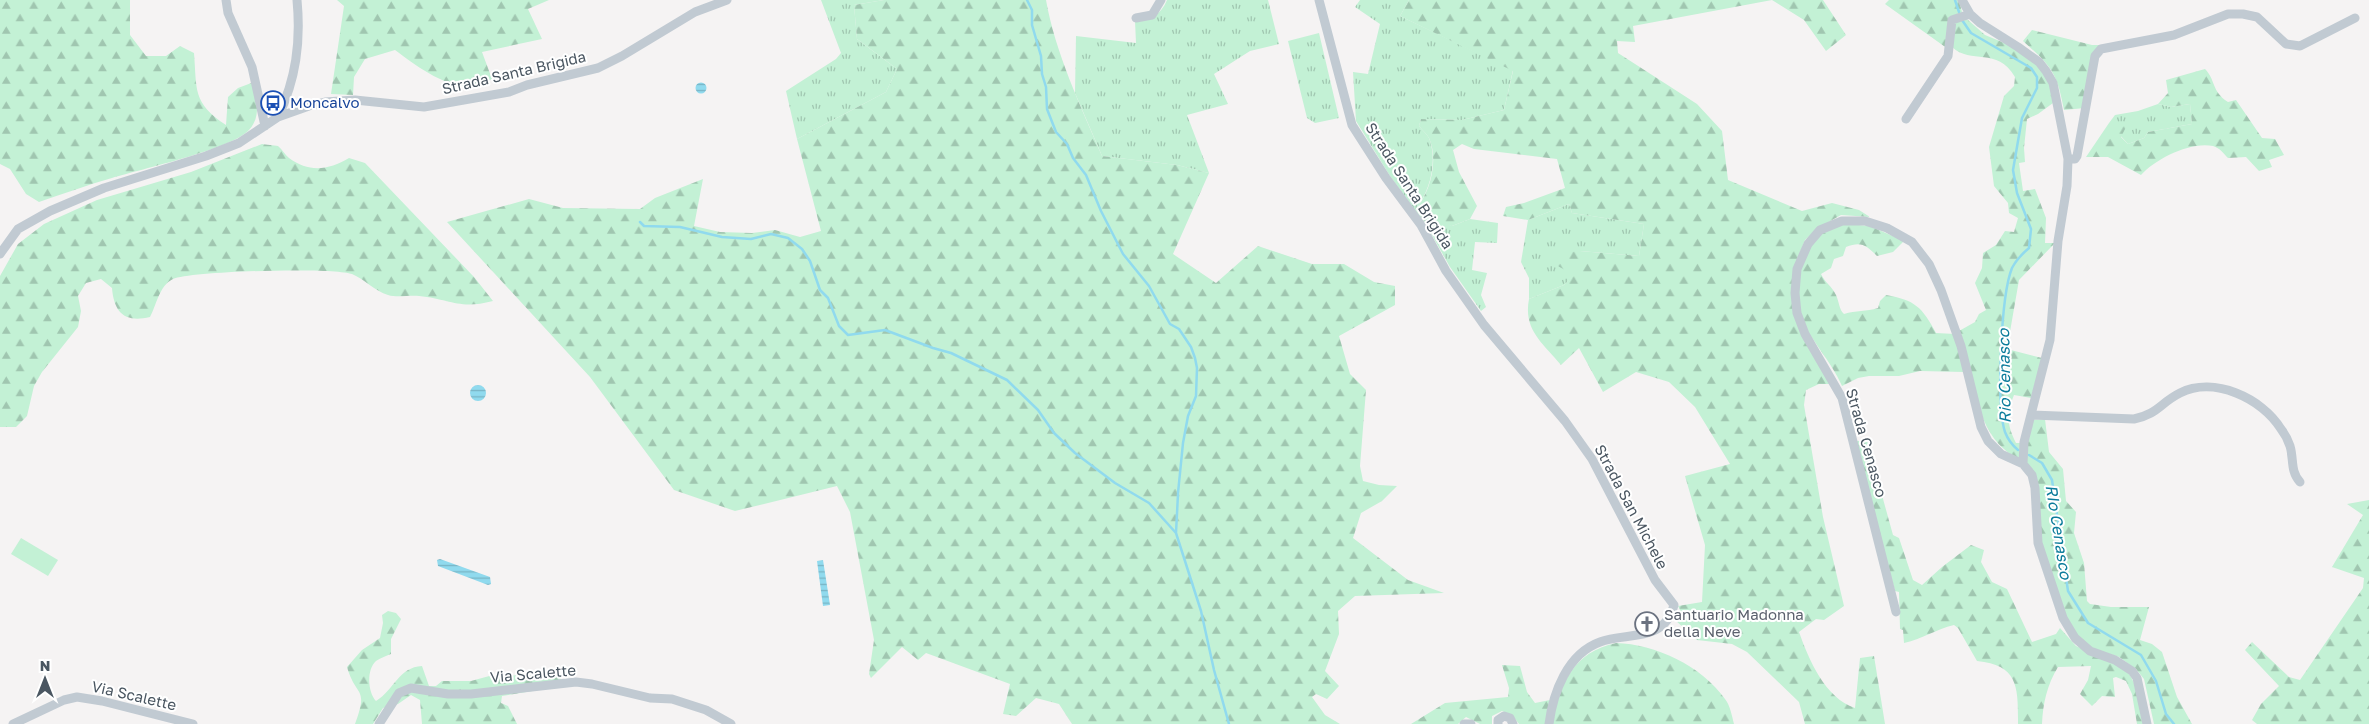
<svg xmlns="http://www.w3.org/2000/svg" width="2369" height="724" font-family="'Golos Text',sans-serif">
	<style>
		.grass { fill: url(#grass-tufts) }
		.forest { fill: url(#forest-firs) }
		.pitch { fill: #c3f1d5 }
		.water { fill: url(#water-rules) }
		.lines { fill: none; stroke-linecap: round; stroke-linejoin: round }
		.stream { stroke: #90daee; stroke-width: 2.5 }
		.street { stroke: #c1cad2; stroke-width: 9 }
		.labels { text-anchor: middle; stroke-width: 4; stroke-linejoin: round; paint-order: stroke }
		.street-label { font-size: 15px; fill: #4a5661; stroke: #fff }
		.transit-label { font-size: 15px; fill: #164399; stroke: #fff; text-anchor: start }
		.worship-label { font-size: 15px; fill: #5b616d; stroke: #fff; text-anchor: start }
		.water-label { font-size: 16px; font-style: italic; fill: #0c7c9b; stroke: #fff }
	</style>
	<defs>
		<pattern id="grass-tufts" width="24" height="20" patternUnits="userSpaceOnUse" patternTransform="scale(1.25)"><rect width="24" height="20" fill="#c3f1d5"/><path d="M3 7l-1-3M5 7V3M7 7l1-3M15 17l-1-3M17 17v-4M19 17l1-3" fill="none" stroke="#a0c6b0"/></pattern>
		<pattern id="forest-firs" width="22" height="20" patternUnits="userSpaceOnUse" patternTransform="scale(1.25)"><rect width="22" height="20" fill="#c3f1d5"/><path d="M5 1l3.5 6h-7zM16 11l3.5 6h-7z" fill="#a0c6b0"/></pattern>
		<pattern id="water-rules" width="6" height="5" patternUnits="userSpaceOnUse" patternTransform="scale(1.25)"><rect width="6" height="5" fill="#90daee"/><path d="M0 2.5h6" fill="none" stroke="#78b4c4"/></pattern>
	</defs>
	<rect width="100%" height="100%" fill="#f5f3f3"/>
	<path class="grass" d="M821,0H884L854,5L857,39L897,69L886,92L797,139L786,91L836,59L841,53Z
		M1167,0H1268L1279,44L1250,51L1214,74L1228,104L1187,115L1209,173L1177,165L1102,156L1075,93L1076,36L1136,43L1135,21C1150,20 1161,15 1167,0Z
		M1360,0H1409L1400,16L1513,70L1504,110L1462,120L1421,119L1419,126C1422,130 1427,134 1429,138C1438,161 1430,192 1415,210L1390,176L1356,121L1353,72L1368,74L1380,24L1355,7Z
		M1319,33L1339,118L1315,123L1307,118L1288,41Z
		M2158,104L2171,107L2190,104L2192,124L2148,132L2144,138L2128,144L2109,123L2115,115L2138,111Z
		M1569,204L1572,213L1644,224L1639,256L1580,251L1575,275L1564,285L1529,299V278L1521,262L1528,220Z
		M1431,218L1452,226L1470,219L1498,223L1497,243L1475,242L1472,270L1487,273L1481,295L1486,307L1481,311L1450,267L1425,223Z"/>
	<path class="forest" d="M0,0H130V35L146,56H166L180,46L194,53C197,89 192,103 226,125L228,97L238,88L254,82C257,98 261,118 249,130C232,149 141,169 112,178C87,185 63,194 39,202L26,194L10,169L0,164Z
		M337,0H549L528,9L542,39L482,52L492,79C487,81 482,84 477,85C448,91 417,66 395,50L365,59L354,77L353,95L331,94L344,6Z
		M884,0H1046C1055,52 1081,107 1102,156L1177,165L1209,173L1173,254L1216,283L1258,246L1312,264H1344L1374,282L1395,286V305L1339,336L1350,374L1366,390L1360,466L1363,481L1379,485L1397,486L1382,501L1361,513L1353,538L1408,580L1444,593L1355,596L1338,611L1339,634L1325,671L1339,686L1327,699L1316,694L1312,697L1325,715L1340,724H1072L1059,704L1036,698L1016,716L1003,714L1010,684L926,653L918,660L902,647L871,678L869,674L874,640L850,512L837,486L735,511L674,490L590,377L447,222L529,199L563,208L640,209L655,198L703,179L694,226L720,232L752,233L775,230L800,237L821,231L797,139L886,92L897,69L857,39L854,5Z
		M1409,0H1823L1846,35L1826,51L1804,20L1772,0L1633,26L1635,42L1617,41L1618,53L1697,104L1722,131L1728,180L1802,211L1832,203L1859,210L1870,217L1841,215L1818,228L1805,240L1794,267L1792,293L1832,384H1819L1806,390L1804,405L1823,517L1844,606L1824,620L1816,619L1799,632C1809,660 1825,698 1855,708L1860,658L1874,656L1885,724H1805L1799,702L1747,652L1732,644L1697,640L1675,620L1682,614L1678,606L1702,602L1705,545L1685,476L1730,464L1695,407L1669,382L1636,372L1603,392L1579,348L1561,365C1543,343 1523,330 1529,299L1564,285L1574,275L1556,265L1558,253L1580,251L1639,256L1644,224L1572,213L1569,204L1528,220L1503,216L1506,207L1524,203L1565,188L1557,159L1474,149L1462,144L1453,150L1459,172L1477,206L1470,219L1452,226L1435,224L1431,218L1425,223L1415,210C1430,193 1439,161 1429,138C1427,134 1422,130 1419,126L1421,119L1462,120L1504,110L1513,71L1400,16Z
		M1889,0H1959L1962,12L1957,15L1948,49L1885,4Z
		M1967,19L1985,35L2007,44L2037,63L2050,84L2053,103L2038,114L2027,119L2024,148L2025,162L2019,163L2023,191L2035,189L2046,218L2045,243H2055L2019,280L2007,349L2042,358L2031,398L2014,395C2006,414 2007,425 2016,443H2028L2033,420L2045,419L2049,452L2063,469L2066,501L2076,512L2074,533L2084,563L2087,601L2090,604L2111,607H2149L2140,640L2152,644L2162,652L2177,697L2192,724H2154L2144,679L2136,669L2119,657L2092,648L2077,635L2066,618L2041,543L2027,464C2019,459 2010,455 2004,449C1976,426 1968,365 1959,331L1975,322L1979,314L1986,310L1975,283L1982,268L1983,253L1996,245L2005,231L2014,232L2018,218L2009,213L2008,203L1994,186L1989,147L2004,96L2014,86L2015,77C1997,46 1971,65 1952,47L1954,22Z
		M2032,30L2092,45H2100L2085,108L2064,110C2057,72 2051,66 2023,41Z
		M2205,69C2216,80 2211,91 2228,102L2236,100L2262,138L2275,139L2284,155L2269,160L2272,167L2259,171L2246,157L2228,158C2224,154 2220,148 2213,146C2191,141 2155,159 2141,175L2108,157H2086L2109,123H2120L2126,127L2121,137L2128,144L2144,138L2148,132L2192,124L2190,104L2171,107L2158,104L2168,93L2166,80Z
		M262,144C266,145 274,145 278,146C282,149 285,155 289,158C309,173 329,170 349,158L365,163L474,277L493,301C459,310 450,299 419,296C409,295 397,298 388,295C375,291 364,279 352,274C333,267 191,271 173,279C159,286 157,304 150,317C125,323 114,313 112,288L101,279L86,283L78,296L81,311L78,327L42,372L34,386L27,416L16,427H0V276L18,244L44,224L97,200L191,172Z
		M1847,224L1870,226L1904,241L1893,252L1877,256C1866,245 1861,241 1846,247L1843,256L1834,259L1831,268L1821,274C1825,283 1832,286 1836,295C1839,301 1839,310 1844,314C1856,310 1866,312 1878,308L1880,301L1886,295C1915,300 1922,307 1936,333L1955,334L1964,372L1920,371L1899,376H1869L1858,378L1842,386C1831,360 1809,340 1800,313C1793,290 1800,251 1819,235C1828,228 1837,226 1847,224Z
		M1855,441H1867L1893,535L1899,538L1913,580L1922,585L1942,567L1971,545L1984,550L1981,562L1992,582L2007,589L2032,642L2056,634L2060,628L2076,646L2122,667L2130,675L2138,691L2145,724H2137L2132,694L2126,681L2116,677L2113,678L2115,697L2102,696L2092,706L2080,694L2088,680L2091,666L2058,667C2047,685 2043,703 2042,724H2018C2018,688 2019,665 1977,661L1958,628L1954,625C1936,629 1923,639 1904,643L1903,630L1900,629L1899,592L1895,591Z
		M2369,500V724H2257L2252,720L2261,704L2279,686L2245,650L2252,642L2289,677L2300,680L2363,588L2364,578L2332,567L2363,515L2347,504Z
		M388,611L396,613L401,619L391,639V654C386,656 380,658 376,661C366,670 368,693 376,701C394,690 399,667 422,666L429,686H436L442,681H471L493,675L559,676L563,682L557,687L502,696L501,703L508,706L517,724H422L420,700L411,695L398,704L383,708L373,724H355C369,686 356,698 347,667L362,650L380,638L383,623L382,615Z
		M1616,643C1655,644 1702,666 1725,699C1730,705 1732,716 1734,724H1552C1560,684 1573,652 1616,643Z
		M1502,665L1520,666L1527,692L1535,703L1550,700L1545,724H1519L1512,715L1502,711L1492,716V724H1480L1466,717L1458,724H1411L1445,703L1508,697L1509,688Z"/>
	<path class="pitch" d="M21,538L58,560L48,576L11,554Z"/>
	<path class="water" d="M695.5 88a5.5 5.5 0 1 1 11 0a5.5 5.5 0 1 1-11 0Z
		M470 393a8 8 0 1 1 16 0a8 8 0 1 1-16 0Z
		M440,559L490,577L491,584L488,585L438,566L437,560Z
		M823,560L830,605L823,606L817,561Z"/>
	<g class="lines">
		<path class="stream" d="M1027,0L1032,10V25L1041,56L1042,74L1046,87L1047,109L1056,132L1067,144L1073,158L1086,175L1101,211L1123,254L1149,286L1170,324L1179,329L1191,347L1195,358L1197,368L1196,396L1188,416L1183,443L1178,493
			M1955,0L1959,12
			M1962,20L1971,33L2031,68L2037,77V88L2022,118L2013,170L2017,193L2031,229L2029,248C2022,254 2016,260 2012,268C2001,295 1996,405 2005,432C2008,440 2012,445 2018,450
			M640,222L644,226L680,227L722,237L751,239L771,234L788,238L802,249L810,261L820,290L828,298L839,326L848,335L885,330L933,348L951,353L1007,380L1038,410L1054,433L1075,453L1115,483L1149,503L1176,533
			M2029,455L2042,463L2052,480L2068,591L2088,623L2141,655L2156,681L2166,714L2174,724
			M1178,494L1176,533L1201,611L1214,670L1229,724"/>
		<path class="street" d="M226,0L228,13L252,67L265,126
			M1319,0L1352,125L1386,178L1421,225L1446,271L1484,325L1565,421L1592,459L1655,580L1674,605C1665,643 1626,632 1600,642C1567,654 1553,693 1549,724
			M1962,0L1970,14L1980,23L2018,47L2039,62L2046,71L2053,83L2068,159L2067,186L2058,241L2050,340L2024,442L2023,464
			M1136,18L1152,15L1161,0
			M278,117C296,79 301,42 297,0
			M1906,119L1948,56L1952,20L1970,14
			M2068,159H2075L2077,156L2095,56L2101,49L2174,35L2228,14H2243L2257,17L2286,44L2300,46L2355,18
			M0,254L18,229L50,211L104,188L206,156L239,143L278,117L309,106L325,102L355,100L424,107L509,92L527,85L598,68L622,56L695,12L727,0
			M2031,415L2134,419C2158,414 2160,403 2180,393C2214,376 2262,398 2281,429C2285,434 2288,440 2290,446C2294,459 2290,471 2300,482
			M1896,612L1842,398L1805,334L1797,313L1795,293L1797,269L1808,244L1820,230L1842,221H1865L1887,228L1912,242L1929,264L1941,290L1961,346L1981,427L1988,441L2001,454L2023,464L2032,475L2035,488L2038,543L2063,618L2075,638L2090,651L2115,660L2132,671L2137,678L2147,724
			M13,724L64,700L77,697L102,701L193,724
			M379,724L399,693L411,688L448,694H471L576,682L592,684L650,698L672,699L706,710L731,724
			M1464,724H1471
			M1498,724V720L1504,716L1510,718L1513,724"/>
	</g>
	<defs>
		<g id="bus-ring" transform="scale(1.25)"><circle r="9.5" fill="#fff" stroke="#1a4fb4" stroke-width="1.5"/><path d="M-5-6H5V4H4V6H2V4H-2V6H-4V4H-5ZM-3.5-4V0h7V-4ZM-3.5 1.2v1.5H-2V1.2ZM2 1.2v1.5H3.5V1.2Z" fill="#1a4fb4"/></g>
		<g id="church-ring" transform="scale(1.25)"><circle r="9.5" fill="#fff" stroke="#6b7280" stroke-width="1.5"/><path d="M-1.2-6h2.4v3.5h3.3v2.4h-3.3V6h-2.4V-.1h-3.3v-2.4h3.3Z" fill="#6b7280"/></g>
	</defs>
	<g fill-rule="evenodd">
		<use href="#bus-ring" x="273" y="103"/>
		<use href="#church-ring" x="1647" y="624"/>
	</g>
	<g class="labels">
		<g class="street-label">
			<text transform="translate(514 73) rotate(-13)" y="5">Strada Santa Brigida</text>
			<text transform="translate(1409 186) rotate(57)" y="5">Strada Santa Brigida</text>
			<text transform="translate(1866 443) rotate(74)" y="5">Strada Cenasco</text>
			<text transform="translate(1631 507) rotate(62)" y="5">Strada San Michele</text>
			<text transform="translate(533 674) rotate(-5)" y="5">Via Scalette</text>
			<text transform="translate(134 696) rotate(13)" y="5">Via Scalette</text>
		</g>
		<g class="transit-label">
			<text x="290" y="108">Moncalvo</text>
		</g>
		<g class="worship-label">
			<text x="1664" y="620">Santuario Madonna<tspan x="1664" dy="17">della Neve</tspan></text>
		</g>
		<g class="water-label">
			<text transform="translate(2004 376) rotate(-91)" y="6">Rio Cenasco</text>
			<text transform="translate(2059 532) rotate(81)" y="6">RIo Cenasco</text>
		</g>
	</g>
	<g transform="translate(45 679)" stroke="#ffffff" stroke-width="4" paint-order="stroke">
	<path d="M0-4L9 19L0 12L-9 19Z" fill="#4a5661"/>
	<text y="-8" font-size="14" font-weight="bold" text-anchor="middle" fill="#4a5661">N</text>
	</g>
</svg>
